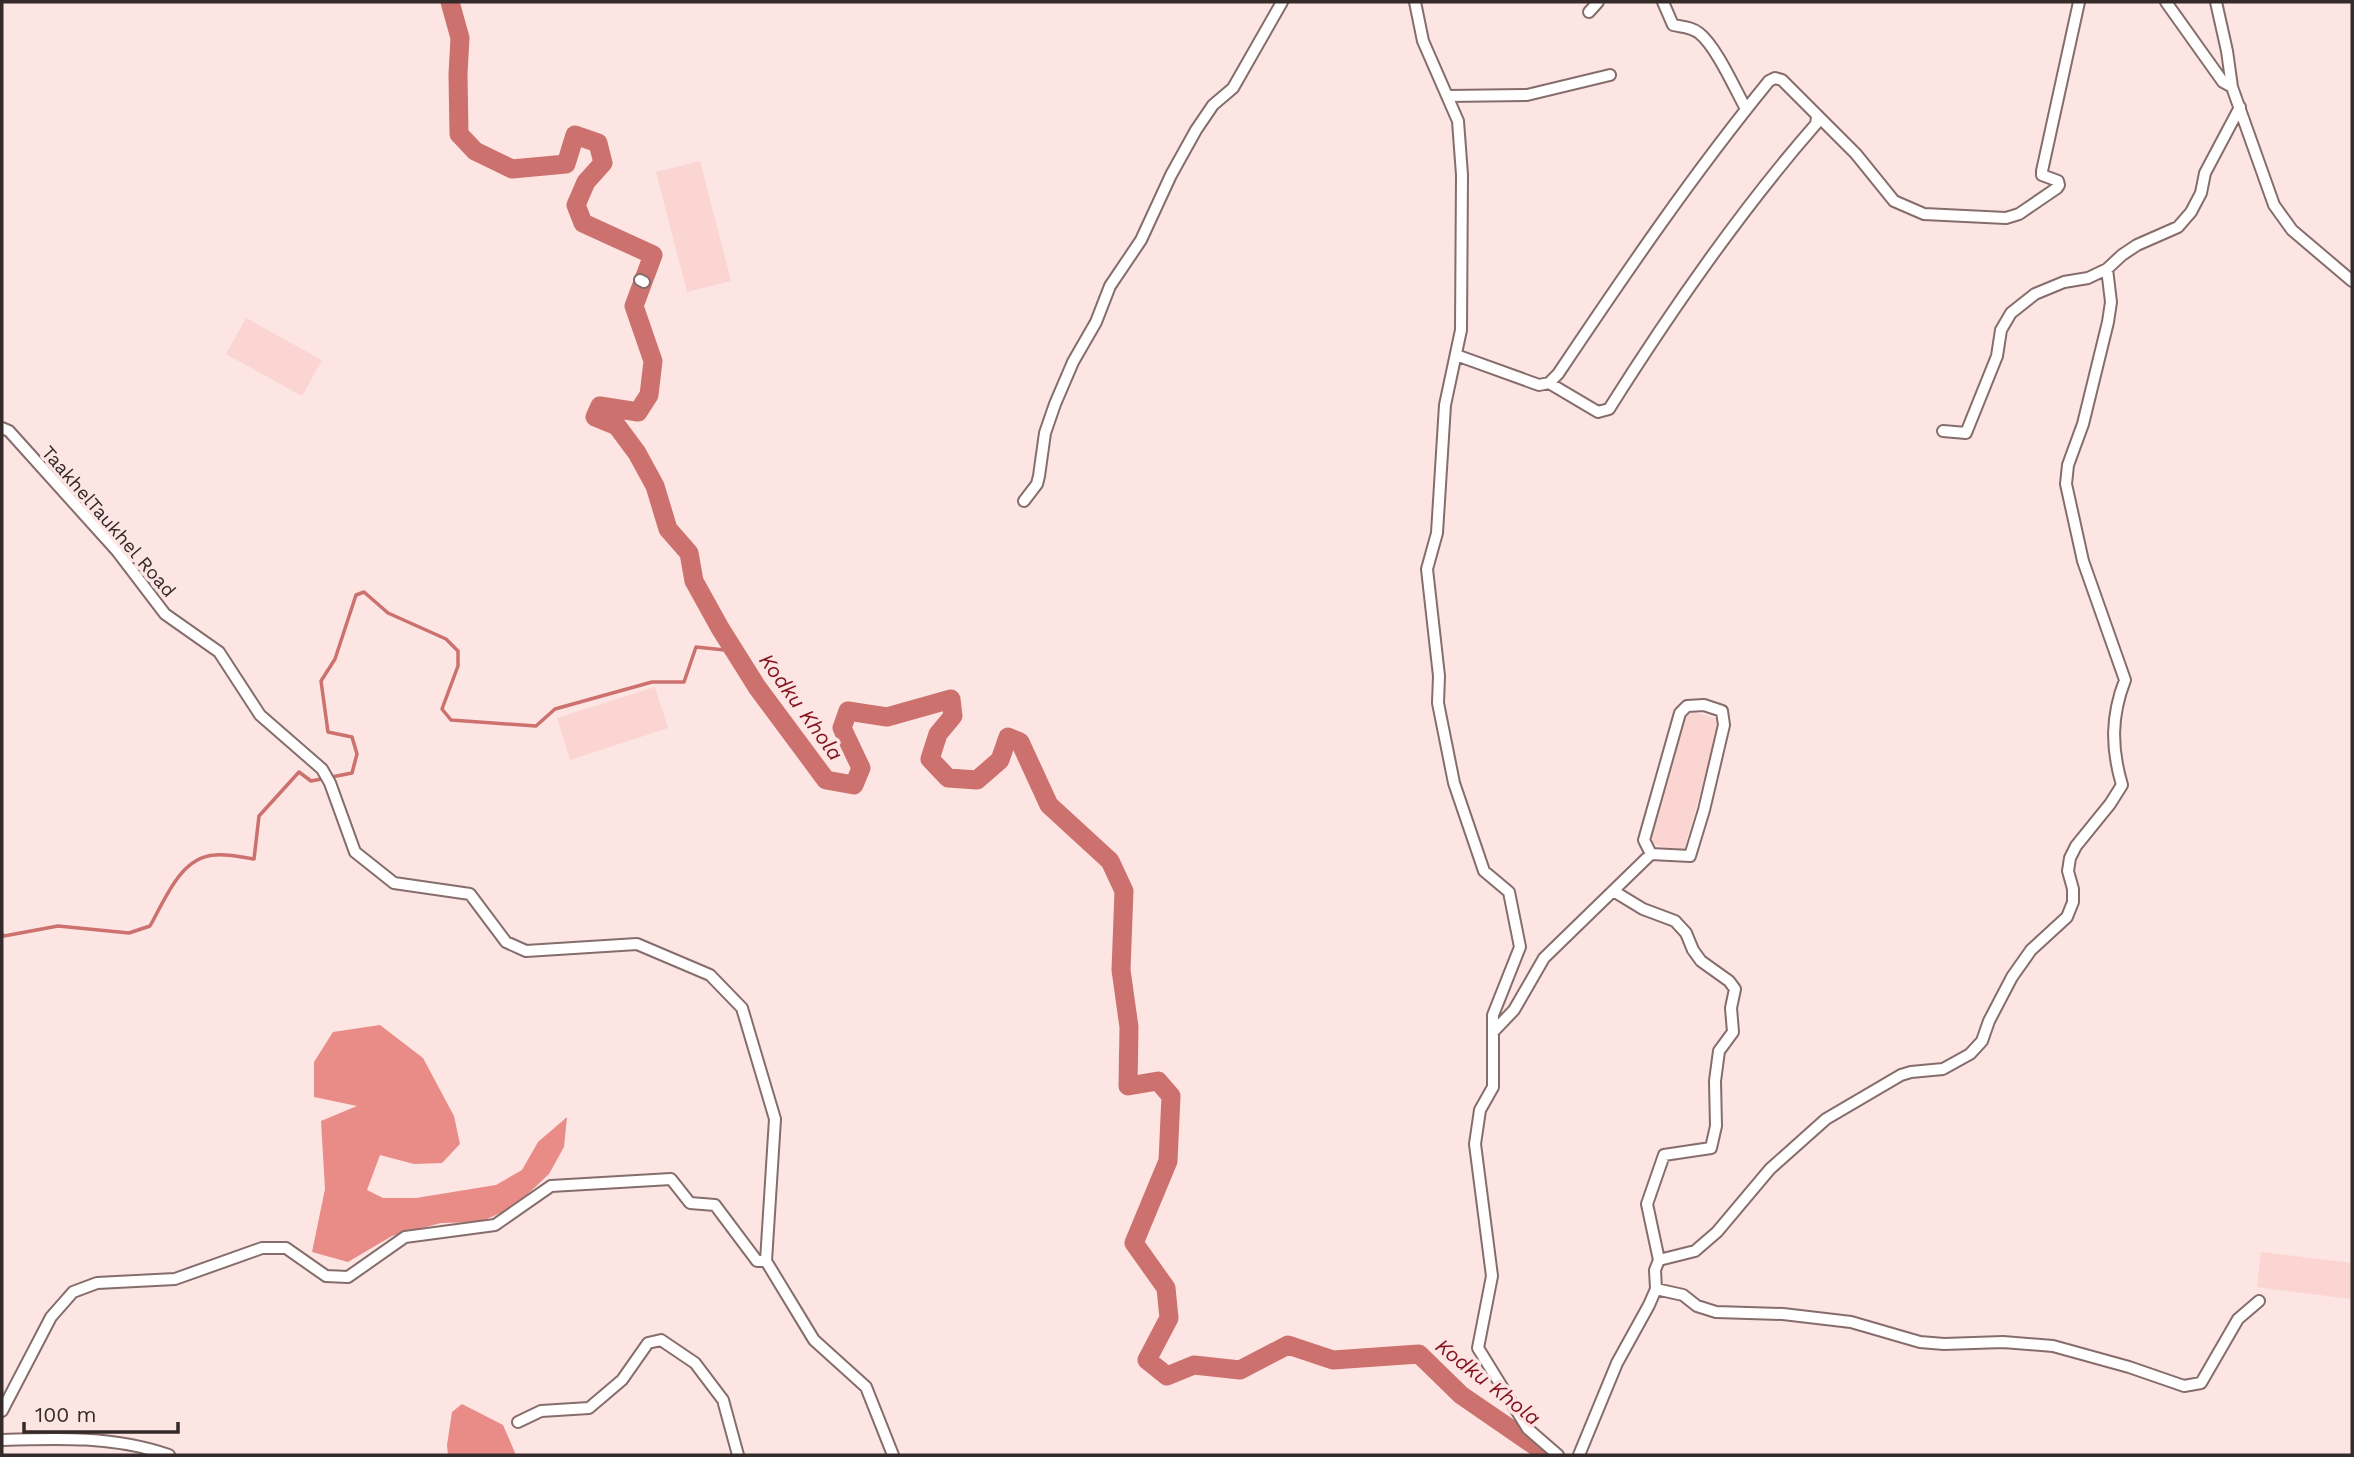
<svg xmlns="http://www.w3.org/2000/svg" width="2354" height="1457" font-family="'Work Sans',sans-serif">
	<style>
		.built { fill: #fad5d2 }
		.forest { fill: #e98b86 }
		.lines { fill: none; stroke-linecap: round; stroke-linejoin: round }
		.stream { stroke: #cc716d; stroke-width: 3.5 }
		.river { stroke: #cc716d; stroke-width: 19 }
		.minor-casing { stroke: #866d6b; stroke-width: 14 }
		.minor { stroke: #fff; stroke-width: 10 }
		.labels { text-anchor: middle; stroke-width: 7; stroke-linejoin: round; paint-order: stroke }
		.street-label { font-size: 19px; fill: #352a2a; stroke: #fce5e3 }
		.water-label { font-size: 21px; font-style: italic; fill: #83121c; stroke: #fce5e3 }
	</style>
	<rect width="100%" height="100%" fill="#fce5e3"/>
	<path class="built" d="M700,161L731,281L687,292L656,172Z
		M246,318L322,360L302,396L226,354Z
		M655,687L668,728L570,760L557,718Z
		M1684,709L1721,720L1683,853L1646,842Z
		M2261,1252L2352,1263V1299L2257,1287Z"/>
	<path class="forest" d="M380,1025L423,1058L454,1116L460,1144L442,1163L414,1164L380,1155L367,1190L383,1198H416L496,1185L522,1170L538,1142L567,1117L564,1147L549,1174L514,1207L480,1222L441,1223L392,1236L348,1262L312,1252L325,1189L321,1121L357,1106L314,1097V1062L333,1032Z
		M462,1404L503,1425L516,1455H448L447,1445L452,1412Z"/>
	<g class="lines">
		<path class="stream" d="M2,934L4,936L58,926L129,933L150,926C165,900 180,857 215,855C227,854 242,857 254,859L259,816L299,772L311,781L352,773L357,754L352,737L328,732L321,681L335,659L356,595L364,592L388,613L446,639L458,651V666L442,709L451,720L536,726L555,709L652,682H684L696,647L734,651"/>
		<path class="river" d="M450,2L460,38L458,74L459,134L475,151L512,169L566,164L575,135L598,143L603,163L586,182L576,205L583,223L653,255L634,306L653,361L649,395L638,412L600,406L595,417L617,426L637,453L655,486L668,529L689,553L694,581L720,628L757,687L826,780L854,785L861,768L842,728L848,711L887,717L951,699L953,716L938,734L930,759L948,778L977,780L1000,760L1008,737L1020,742L1049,805L1110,861L1124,891L1121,970L1129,1027L1128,1086L1158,1081L1171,1096L1168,1161L1134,1243L1166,1288L1169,1318L1147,1360L1167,1376L1194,1365L1240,1370L1288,1345L1333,1360L1419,1354L1461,1395L1544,1452L1545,1455"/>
		<g class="minor-casing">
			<path id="minor" d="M1415,2L1423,41L1458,121L1462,175L1461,330L1445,405L1437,533L1427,569L1439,676L1438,703L1454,783L1484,871L1509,892L1520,947L1493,1015V1087L1480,1110L1475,1144L1492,1276L1478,1348L1528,1429L1558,1455
				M1663,2L1673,25C1682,27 1692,27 1699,33C1716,46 1735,89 1746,109
				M2166,2L2223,82L2232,87
				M2216,2L2227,51L2232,87L2274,205L2292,230L2352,281
				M1589,12L1598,2
				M1447,96L1527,95L1610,75
				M640,280L644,282
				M1456,355L1539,385L1549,383L1558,374C1625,274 1693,174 1769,81L1775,78L1782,80L1856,154L1894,201L1924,214L2006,218L2019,214L2057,188L2059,185L2058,181L2042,175V171L2079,2
				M1549,383L1598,412L1609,409C1672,309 1739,212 1816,124L1817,117
				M2,428L9,431L117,551L165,614L219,652L260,715L322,769L330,783L355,852L394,883L470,894L506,942L526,951L637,944L710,975L742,1008L775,1119L766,1261L814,1340L866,1387L893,1455
				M1943,431L1966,433L1997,356L2001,330L2011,313L2035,294L2064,282L2088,278L2107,269
				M1024,501L1037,484L1039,476L1045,433L1055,404L1073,362L1096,322L1110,286L1141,240L1171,175L1196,130L1213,105L1233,88L1282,2
				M1615,892L1643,909L1675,921L1686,933L1693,950L1701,961L1729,981L1735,989L1731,1008L1733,1032L1719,1051L1715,1081L1716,1126L1711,1148L1664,1155L1647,1204L1659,1260
				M1493,1032L1514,1010L1544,958L1651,854L1690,856L1704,810L1724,725L1722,711L1704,705L1687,706L1680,713L1644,840L1651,854
				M1656,1289L1683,1295L1697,1306L1716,1312L1783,1314L1851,1322L1920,1342L1944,1344L2003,1342L2053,1346L2129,1367L2184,1386L2201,1383L2238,1319L2259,1301
				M2,1411L51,1317L73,1292L97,1283L175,1279L262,1248H286L326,1276L348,1277L405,1237L495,1225L551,1186L671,1179L690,1203L715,1205L757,1261H766
				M518,1422L541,1411L589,1408L622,1380L648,1343L661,1340L695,1363L723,1400L738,1455
				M2,1440C58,1438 115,1436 169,1455
				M1579,1455L1617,1363L1649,1305L1656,1289L1655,1270L1659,1260L1695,1251L1717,1232L1770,1169L1826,1119L1901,1075L1911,1072L1943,1069L1970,1054L1982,1041L1989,1021L2012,977L2031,950L2067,917L2073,902V889L2068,871L2070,858L2076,846L2110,804L2122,785C2111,748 2111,716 2125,680L2083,561L2066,484L2068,465L2083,424L2108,322L2111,302L2107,269L2122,255L2137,245L2178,227L2191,212L2201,193L2205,173L2240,107"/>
		</g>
		<use href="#minor" class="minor"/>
	</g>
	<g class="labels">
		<g class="street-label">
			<text transform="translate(109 521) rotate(49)" y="7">TaakhelTaukhel Road</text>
		</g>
		<g class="water-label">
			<text transform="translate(801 707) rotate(54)" y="7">Kodku Khola</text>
			<text transform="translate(1488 1382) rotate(38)" y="7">Kodku Khola</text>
		</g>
	</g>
	<rect width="2354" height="1457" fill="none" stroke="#352a2a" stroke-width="7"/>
	<path d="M24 1422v10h154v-10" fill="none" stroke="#352a2a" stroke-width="3.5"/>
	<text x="35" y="1422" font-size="21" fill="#352a2a" stroke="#fce5e3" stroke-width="5" paint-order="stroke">100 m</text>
</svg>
